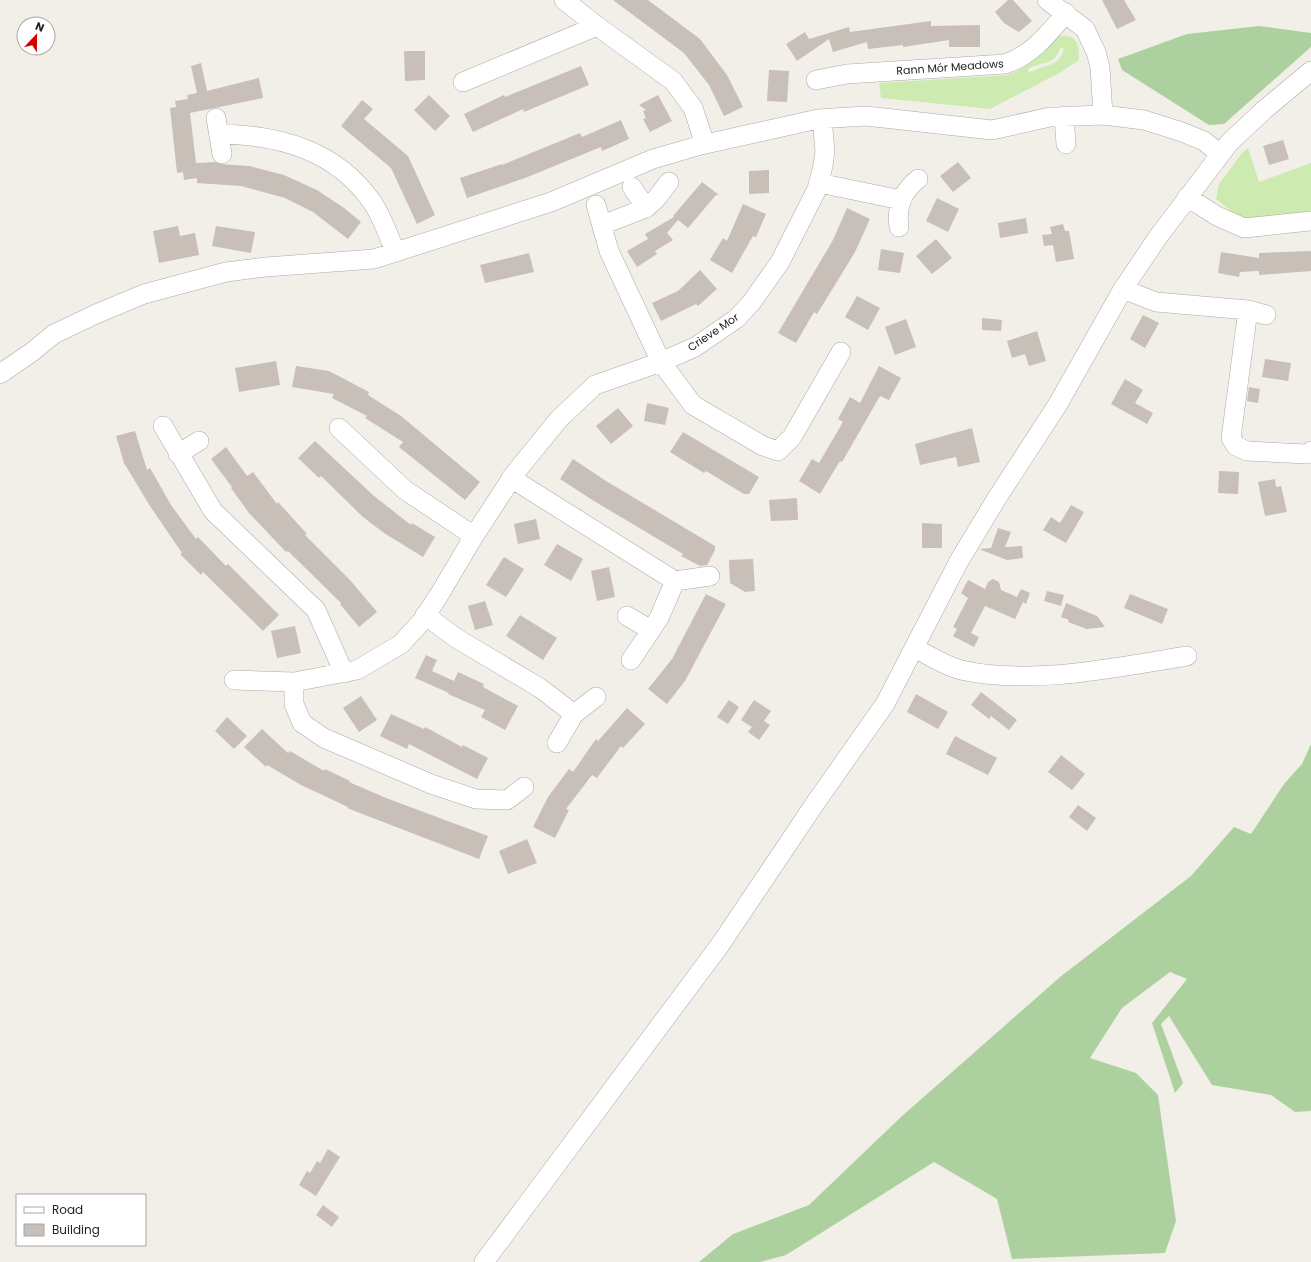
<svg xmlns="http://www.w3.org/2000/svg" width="1311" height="1262" font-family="Poppins,sans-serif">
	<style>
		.grass { fill: #cdebb0; fill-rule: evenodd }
		.forest { fill: #add19e }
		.building { fill: #c7bfb8 }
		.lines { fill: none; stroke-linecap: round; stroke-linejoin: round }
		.minor-casing { stroke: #a9a9a9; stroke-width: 20 }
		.minor { stroke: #fff; stroke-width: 19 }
		.labels { text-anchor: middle; stroke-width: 3.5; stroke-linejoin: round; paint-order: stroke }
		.street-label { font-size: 11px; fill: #222; stroke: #fff }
	</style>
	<rect width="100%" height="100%" fill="#f2efe9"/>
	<path class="grass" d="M1056,35C1060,36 1061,36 1066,36C1079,37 1079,49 1079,60L1061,72L990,109L881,98L879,83L1007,75C1028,69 1042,50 1056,35ZM1060,48L1064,49C1057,69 1045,63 1029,73L1028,69C1042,61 1055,66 1060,48Z
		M1248,148L1259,182L1311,163V213L1245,220L1229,213L1230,210L1216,199L1219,184L1242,153Z"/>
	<path class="forest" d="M1259,26L1311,33V47L1224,124L1209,125L1122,70L1118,59L1187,34Z
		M1311,744V1111L1295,1112L1271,1095L1212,1085L1169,1016L1161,1024L1183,1083L1175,1093L1152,1023L1187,979L1170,972L1122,1008L1090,1058L1136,1073L1158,1095L1176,1221L1165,1253L1012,1259L997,1199L934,1162L786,1255L760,1262H699L733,1234L809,1205L901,1117L1060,977L1191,876L1234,827L1251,834L1284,784L1302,764Z"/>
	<path class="building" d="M613,0H648L700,39L727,75L743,107L724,116L709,85L684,53Z
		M1008,0H1013L1032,21L1019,32L1004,23L995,12Z
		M1102,0H1124L1136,20L1117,29Z
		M931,21V26L980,25V47H949V40L903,47V45L868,49L867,42L833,52L829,39L797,61L786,44L805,32L809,39L849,27L850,32Z
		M404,51H425V80L405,81Z
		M201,63L207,91L259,78L263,98L190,113L196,163L215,162L219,164L249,166L284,175L317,190L344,208L361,222L348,239L313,212L285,198L241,186L197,183V178L184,180L183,172L177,173L170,108L176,107L175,101L188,99L187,95L197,93L191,66Z
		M581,66L589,85L524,112L523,109L473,132L464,114L504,95L505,97Z
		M769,70L789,71L787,102L767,101Z
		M429,95L450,116L435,131L414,110Z
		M658,95L672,121L650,132L643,119L646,118L643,111L646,110L639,105Z
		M362,100L373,109L364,119L408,156L435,215L417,224L391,168L341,126Z
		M621,120L629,139L602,151L601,147L525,178L467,198L460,178L502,164V165L580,133L582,137Z
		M1283,140L1289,159L1269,165L1263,146Z
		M958,162L971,178L953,192L940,176Z
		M769,170V193L749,194V171Z
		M702,182L719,195H716L688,228L678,220L667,233L673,240L655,251L657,254L637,267L627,251L648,239L645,234L674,217L673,216Z
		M937,198L959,209L948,232L926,221Z
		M743,204L766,214L756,237L753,236L732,273L710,260L723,238L727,241Z
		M847,208L870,219L855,252L838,280L817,314L814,312L796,343L778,333L833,240Z
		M1026,218L1028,233L1000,238L998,223Z
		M1063,224L1065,231H1069L1074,259L1056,262L1053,245L1044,246L1042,235L1052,234L1050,227Z
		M178,226L180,236L195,233L199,255L159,263L153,231Z
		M216,226L255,232L251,253L212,246Z
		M936,239L952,258L932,274L916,256Z
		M881,249L904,253L900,273L878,270Z
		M1311,251V271L1259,275V271L1240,272L1239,277L1218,273L1221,252L1259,258V253Z
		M529,253L534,272L485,283L480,265Z
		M700,270L717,289L698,306L696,304L661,321L652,303L678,291Z
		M857,296L880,308L868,330L845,317Z
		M1143,315L1159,323L1145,348L1130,339Z
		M982,318L1002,320L1001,331L982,330Z
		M906,319L916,347L895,355L885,327Z
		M1037,331L1046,361L1029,366L1025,354L1012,358L1007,341Z
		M1265,359L1291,363L1288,381L1262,377Z
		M276,361L280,385L239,392L235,368Z
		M296,366L329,371L369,392L368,395L401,416L480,482L465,500L399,447L403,442L365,418L367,416L332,398L334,394L292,387Z
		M879,366L901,378L889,400L880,396L842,462L840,461L820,494L799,481L812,459L819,463L843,422L838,419L850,397L860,403Z
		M1125,379L1143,390L1135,403L1153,413L1147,424L1111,404Z
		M1249,387L1260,389L1258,403L1247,401Z
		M647,403L669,408L665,425L644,421Z
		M618,408L633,426L611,444L596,426Z
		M972,428L980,462L958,467L956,457L920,465L915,444Z
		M135,431L147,470L150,468L171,505L196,539L198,537L226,566L228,564L279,615L263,631L203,572L201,575L180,554L182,553L150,506L124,463L116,436Z
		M683,432L759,477L749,494H744L706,471L704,473L670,452Z
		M315,441L374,496L411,525L412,523L435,537L423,557L384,533L363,517L321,476L319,478L298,458Z
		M226,447L247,476L253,472L277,504L278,502L307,534L305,535L350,580L377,612L359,627L340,604L341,603L288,551L286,552L249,513L231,488L232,487L211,459Z
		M573,459L606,481L715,546V550L707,565L700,566L681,556L683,554L594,501L560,479Z
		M1219,471L1239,472L1238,494L1218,493Z
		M1275,479L1276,487L1281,486L1287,512L1265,516L1258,482Z
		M797,498L798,520L771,521L769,500Z
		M1071,505L1084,512L1066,543L1043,530L1051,517L1060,523Z
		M536,519L540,539L518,544L514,524Z
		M922,523L942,524V548H922Z
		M998,528L1011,532L1005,547L1022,546L1023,558L1007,560L979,549L991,548Z
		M557,544L583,559L571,581L544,565Z
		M504,557L524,569L506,597L486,585Z
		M753,559L755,591L745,592L730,583L729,560Z
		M609,567L615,597L597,601L591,571Z
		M993,579L999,582L1001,590L1017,597L1021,589L1030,593L1026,604L1023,602L1015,619L985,606L971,633L979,637L974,647L953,636L957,629L953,627L968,598L961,593L968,580L985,589L988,582Z
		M1047,591L1064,595L1061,606L1044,601Z
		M706,594L726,604L685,681L667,704L648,689L672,659Z
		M1130,594L1168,609L1162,624L1124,608Z
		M485,601L493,625L475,630L468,606Z
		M1066,603L1097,616L1105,627L1087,629L1068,622L1069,620L1061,617Z
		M520,615L557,638L543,660L506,636Z
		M295,626L301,653L277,658L271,631Z
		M426,655L437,660L432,671L454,681L458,672L484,684L483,687L518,706L505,730L481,717L485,710L448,694L449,693L415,678Z
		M981,692L1017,720L1009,730L991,716L989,719L971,705Z
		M916,694L948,712L938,729L907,712Z
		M361,696L377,720L359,732L343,708Z
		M729,700L739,707L728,724L717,717Z
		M754,700L771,711L764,721L770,725L759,740L748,732L752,727L741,720Z
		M627,708L645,724L623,748L621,746L597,778L592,775L566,809L569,810L555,838L533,827L548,797L569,769L573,772L596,739L598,741Z
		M391,714L424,729L425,727L462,747L463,745L488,758L477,779L409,744L407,749L380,736Z
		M227,717L247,736L234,749L215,731Z
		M262,729L288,753L290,751L324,771L325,769L350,781L349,782L386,798L488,836L479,859L347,808L348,807L301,785L267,765L266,767L244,747Z
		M955,736L997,758L988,775L946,754Z
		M1061,755L1085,774L1072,790L1048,772Z
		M1078,805L1096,818L1087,831L1069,817Z
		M527,839L537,863L508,874L499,851Z
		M328,1149L340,1157L316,1196L299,1185L307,1171L310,1173L317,1161L320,1163Z
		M323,1205L339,1217L332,1227L316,1215Z"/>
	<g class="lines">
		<g class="minor-casing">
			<path id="minor" d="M564,0L597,26L673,81L693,108L705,144
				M1047,0L1085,29L1096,52L1100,67L1103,115
				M816,80L847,74L1005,64C1032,55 1048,34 1066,13
				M463,82L597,26
				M1064,116L1066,144
				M216,118L222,154
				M219,134C279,135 336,150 372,202C382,216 388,235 395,251
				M819,183L901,200
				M632,187L646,208
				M1187,197L1217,216L1244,228L1311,221
				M596,205L609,251L661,362L693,405L763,446L778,451L792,437L841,352
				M602,225L646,208L656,199L669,182
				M899,227C896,207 902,192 918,179
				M1123,289L1156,302L1248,310L1266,315
				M1248,310L1231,438L1236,446L1247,451L1307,454L1311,451
				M0,374L32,352L54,334L96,314L144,294L226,272L266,267L374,259L551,202L653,159L701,145L818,119L866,116L992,130L1050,117L1103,115L1144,120L1182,132L1204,141L1220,154
				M163,426L213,511L316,610L344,673
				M339,428L405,490L474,536
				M178,454L199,441
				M511,478L675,581
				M425,615L456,638L540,688L574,714
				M627,616L651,630
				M914,648C929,655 945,666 961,670C1031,686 1117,667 1187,656
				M631,660L659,618L675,581L710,576
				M234,680L294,682L357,670L401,644L422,621L439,595L474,536L515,473L559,419L595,385L661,362L695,347L736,319L751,303L780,262L817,189L823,166L825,151L822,119
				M294,682V704L302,723L324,738L431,784L476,799L507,800L524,787
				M557,743L574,714L596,697
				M484,1262L720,945L816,802L885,704L959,561L997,498L1058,404L1123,289L1158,237L1229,143L1264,110L1311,71"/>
		</g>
		<use href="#minor" class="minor"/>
	</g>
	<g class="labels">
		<g class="street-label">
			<text transform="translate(950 67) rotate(-4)" y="4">Rann Mór Meadows</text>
			<text transform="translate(713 332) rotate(-34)" y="4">Crieve Mor</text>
		</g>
	</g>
	<rect x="16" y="1194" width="130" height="52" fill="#ffffff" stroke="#a7a7a7"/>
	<rect x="24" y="1207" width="20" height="6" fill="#ffffff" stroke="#a7a7a7"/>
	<text x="52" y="1214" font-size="12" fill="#222222">Road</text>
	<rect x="24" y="1224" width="20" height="12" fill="#c7bfb8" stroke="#a7a7a7"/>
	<text x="52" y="1234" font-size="12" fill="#222222">Building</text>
	<g transform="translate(36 36) rotate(22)"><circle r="19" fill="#ffffff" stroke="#a7a7a7"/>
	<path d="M0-3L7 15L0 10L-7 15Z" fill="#d40000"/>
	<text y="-6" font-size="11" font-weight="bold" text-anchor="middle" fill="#222222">N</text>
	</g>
</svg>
